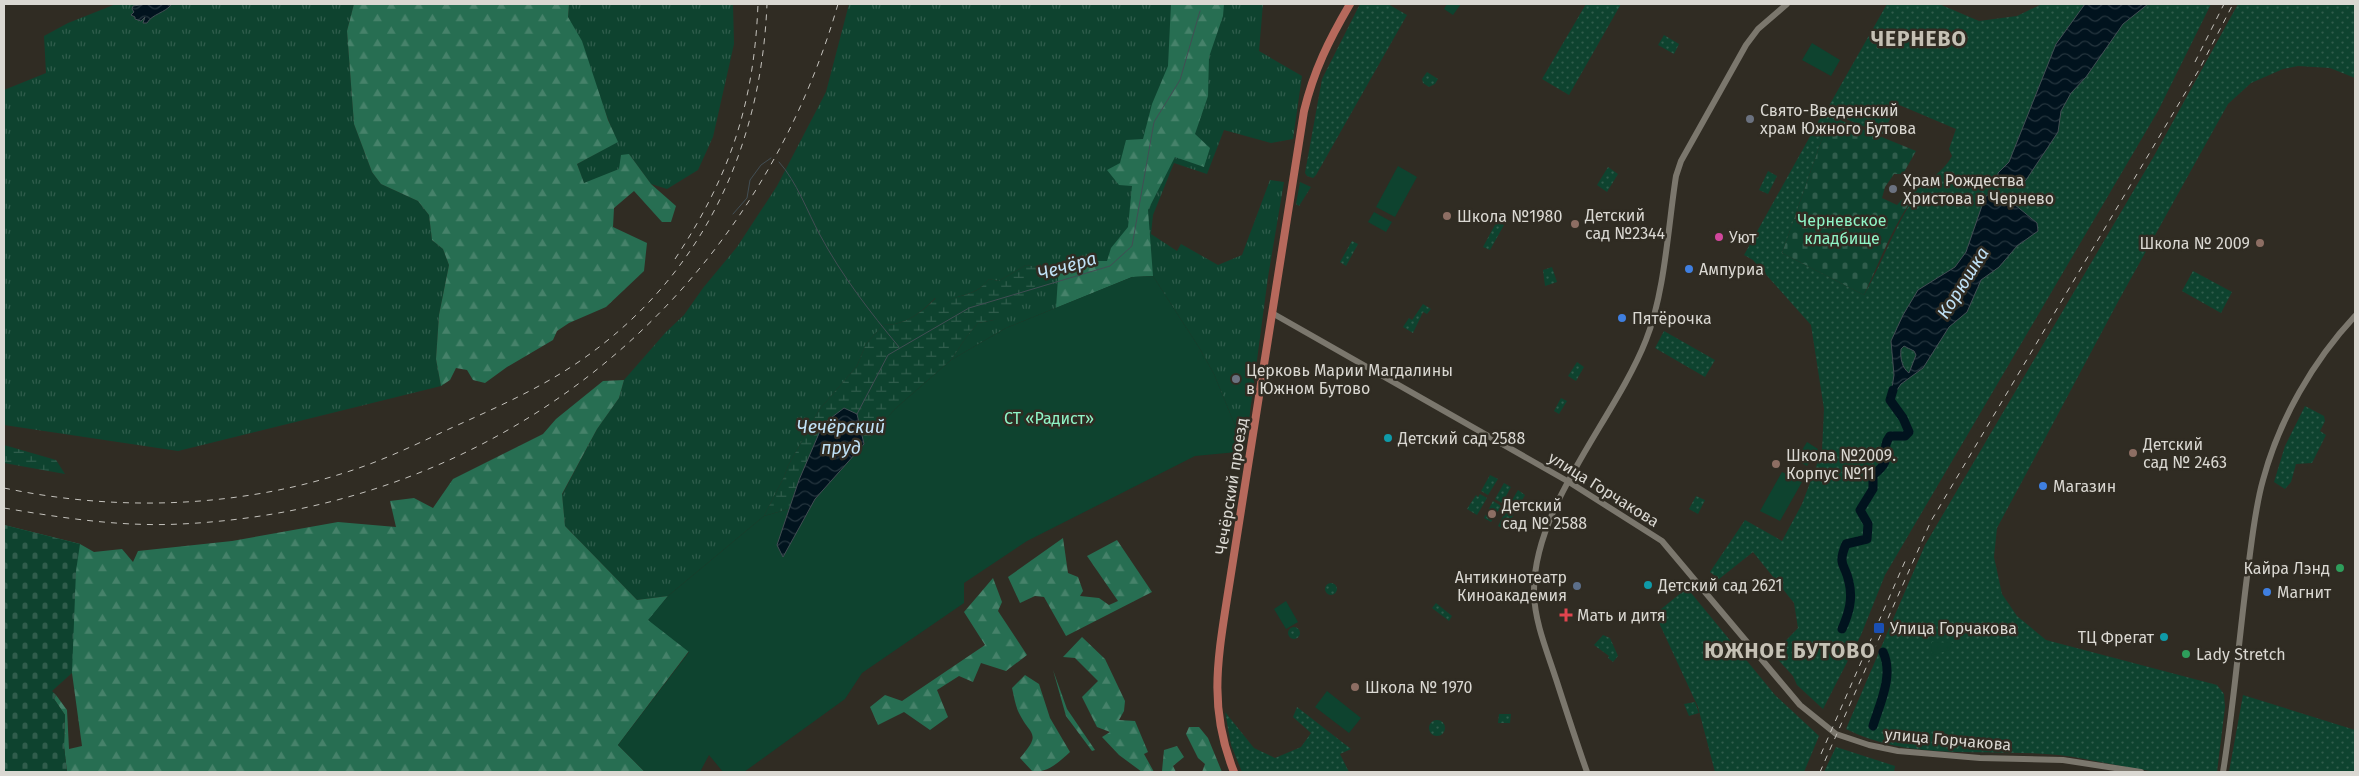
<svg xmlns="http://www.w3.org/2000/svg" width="2359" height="776" font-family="'Fira Sans',sans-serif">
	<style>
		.grass { fill: url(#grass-tufts) }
		.forest { fill: url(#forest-firs) }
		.wetland { fill: url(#wetland-marsh) }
		.cemetery { fill: url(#cemetery-stones) }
		.park { fill: url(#park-dots) }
		.garden { fill: #0e432f }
		.water { fill: url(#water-waves); stroke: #424e54; fill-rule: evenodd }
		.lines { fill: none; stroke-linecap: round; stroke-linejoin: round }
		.stream { stroke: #424e54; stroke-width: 1 }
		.river { stroke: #01131e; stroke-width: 9 }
		.minor { stroke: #7b776d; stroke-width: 6 }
		.major { stroke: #b6695c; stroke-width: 8 }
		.rail { stroke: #c4c2bc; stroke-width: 1; stroke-dasharray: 6 6; stroke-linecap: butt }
		.worship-dot { fill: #6b7280; stroke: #302c23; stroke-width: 2 }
		.education-dot { fill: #8d6e63; stroke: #302c23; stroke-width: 2 }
		.hotel-dot { fill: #d1479c; stroke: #302c23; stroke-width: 2 }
		.shop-dot { fill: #3f7fe0; stroke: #302c23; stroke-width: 2 }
		.culture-dot { fill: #0f9aa8; stroke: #302c23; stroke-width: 2 }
		.leisure-dot { fill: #2e9e5b; stroke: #302c23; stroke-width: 2 }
		.service-dot { fill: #5c6f8a; stroke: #302c23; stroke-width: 2 }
		.health-dot { fill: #e0444e; stroke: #302c23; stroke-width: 2 }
		.transit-dot { fill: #1a4fb4; stroke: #302c23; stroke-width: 2 }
		.labels { text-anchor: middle; stroke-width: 5; stroke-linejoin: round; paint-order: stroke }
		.poi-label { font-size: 16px; fill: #dad8d2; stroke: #302c23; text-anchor: start }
		.park-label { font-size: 16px; fill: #90f5c7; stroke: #302c23 }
		.street-label { font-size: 16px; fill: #dad8d2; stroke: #302c23 }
		.water-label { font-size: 18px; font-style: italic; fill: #c0e2f7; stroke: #302c23 }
		.district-label { font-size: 21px; font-weight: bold; letter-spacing: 1px; fill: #c5c1b5; stroke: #302c23 }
	</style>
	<defs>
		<pattern id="grass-tufts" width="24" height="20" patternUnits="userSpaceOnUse" patternTransform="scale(1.25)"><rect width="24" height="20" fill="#0e432f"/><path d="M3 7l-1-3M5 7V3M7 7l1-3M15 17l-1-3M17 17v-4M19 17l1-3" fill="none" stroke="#305d4c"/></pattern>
		<pattern id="forest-firs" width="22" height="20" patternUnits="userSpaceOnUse" patternTransform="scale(1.25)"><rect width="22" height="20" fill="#276e52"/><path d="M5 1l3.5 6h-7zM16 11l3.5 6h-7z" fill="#46826a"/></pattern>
		<pattern id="wetland-marsh" width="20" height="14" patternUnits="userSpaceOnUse" patternTransform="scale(1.25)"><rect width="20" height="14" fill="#0e432f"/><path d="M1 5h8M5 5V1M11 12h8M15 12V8" fill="none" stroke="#305d4c"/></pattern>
		<pattern id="cemetery-stones" width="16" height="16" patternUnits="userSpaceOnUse" patternTransform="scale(1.25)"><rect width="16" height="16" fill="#0e432f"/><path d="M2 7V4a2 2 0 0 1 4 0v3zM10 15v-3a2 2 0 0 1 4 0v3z" fill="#305d4c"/></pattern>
		<pattern id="park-dots" width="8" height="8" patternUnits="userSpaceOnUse" patternTransform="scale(1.25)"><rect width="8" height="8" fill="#0e432f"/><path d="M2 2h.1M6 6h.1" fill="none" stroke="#305d4c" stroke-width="1.8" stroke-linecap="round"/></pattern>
		<pattern id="water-waves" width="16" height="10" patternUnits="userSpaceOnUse" patternTransform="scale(1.25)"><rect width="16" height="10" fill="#01131e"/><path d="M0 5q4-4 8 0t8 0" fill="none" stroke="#25353e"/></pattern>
	</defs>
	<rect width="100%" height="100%" fill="#302c23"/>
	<path class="grass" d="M116,4H354L347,31L354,124L372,172L381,184L418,201L429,215L432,240L443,249L449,265L439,315L436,359L441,386L178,451L4,425V90L46,73L44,36L68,23Z
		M569,4H733L734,44L713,137L698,170L667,189L651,184L629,154L620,169L584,184L577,164L617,142L568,17Z
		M849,4H1263L1259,51L1302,76L1293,139L1271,143L1224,130L1207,174L1174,163L1153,215L1151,234L1177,251L1181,244L1218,265L1242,255L1270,180L1284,182L1268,277L1246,443H1239V435L1214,374L1200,349L1153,276L1132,277L1006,328L951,360L967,336L978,323L994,320L1043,268L1026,265L999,281L989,279C972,301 956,290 943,307L935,298C920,314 905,325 883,325L866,344L857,366L819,410L788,466L784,477L764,516L668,596L637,600L565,526L562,495L597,429L619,398L624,380L666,332L684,315L703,288L737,247L777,186L826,92Z
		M1300,182L1311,187L1299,206L1296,204Z"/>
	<path class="forest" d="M354,4H569L568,17L582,41L608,120L618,142L577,164L584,183L619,169L621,155L629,154L651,184L676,206L671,222H662L634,191L614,208L613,227L647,243L644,271L606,307L569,323L557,331L553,340L507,367L485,383L473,380L467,370L456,368L450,380L441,386L436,359L439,315L449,265L443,249L432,240L429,215L418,201L381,184L372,172L354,124L347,31Z
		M1171,4H1224L1223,16L1209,57L1208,96L1195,134L1210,148L1204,167L1175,157L1148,210L1153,276L1132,277L1056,308L1058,278L1064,261H1107L1111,248L1128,227L1132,186L1119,185L1107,170L1120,163L1126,140L1143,139L1152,104L1168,66Z
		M624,380L619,398L597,429L562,494L565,526L637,600L668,596L649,620L689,651L618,745L645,772H67L64,746L65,715L54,699L56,695L67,710L69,749L82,746L72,673V642L4,525L80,544L94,552L122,549L133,562L138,551L232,541L338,522L396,527L390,501L414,498L433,508L453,479L543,434L556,419L603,381Z
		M1063,538L1068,573L1078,577L1083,591L1080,596L1099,598L1109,605L1118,601L1087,556L1117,540L1152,592L1066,636L1044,597L1035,596L1020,603L1008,577Z
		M993,578L1002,602L998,611L1027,655L1006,671L981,663L973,682L959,676L937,690L948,717L930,730L904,712L878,725L870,707L885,695L902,701L985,645L964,612Z
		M1082,637L1105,659L1125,701L1124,711L1119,720L1135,721L1148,752L1144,754L1154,772H1142L1119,755L1102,737L1110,732L1097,727L1082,697L1098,681L1075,658L1063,657Z
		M1053,670L1067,709L1095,750L1092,751L1066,716Z
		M1025,675L1039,684L1050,718L1070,752C1059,762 1049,772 1033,772L1020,758C1043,731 1030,737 1018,711C1015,704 1014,696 1012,688Z
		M1189,727H1199L1208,738L1222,772H1202L1205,764L1198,758L1186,734Z
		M1177,746L1184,757L1173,766L1176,772H1160L1162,771L1164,750Z"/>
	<path class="wetland" d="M1026,265L1043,268L1031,295L1013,309L994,320L978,323L967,336L951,360L895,409L864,444L862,433L823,424L799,480L789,509L764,516L784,477L788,466L819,410L857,366L866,344L883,325C905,325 920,314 936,298L943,306C955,291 972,301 989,279L999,281Z
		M4,445L56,460L65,474L4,463Z"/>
	<path class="cemetery" d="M1830,116L1916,151L1903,174H1894L1885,187L1882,198L1897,205L1922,179L1928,182C1899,208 1881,259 1864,295L1782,253Z
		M4,525L80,544L76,571L72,673L52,691L56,695L54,699L65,715L64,746L67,772H4Z"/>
	<path class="park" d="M1360,4H1388L1407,15L1316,175L1313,178L1307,176L1305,173L1322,79Z
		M1586,4H1621L1569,95L1542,79Z
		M1887,4H1939L1979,21L2017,16L2042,4H2211L2158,111L1885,575L1861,635L1823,709L1797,685L1793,676L1773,654L1798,628L1794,603L1753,552L1719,579L1710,572L1745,520L1782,541L1802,504L1822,451L1824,409L1811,325L1753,260L1744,255L1823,113L1830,116L1782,253L1864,295C1883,262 1895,224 1918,192C1927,179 1944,172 1952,156L1949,149L1956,129L1897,104L1883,134L1826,111Z
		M2238,4H2355V78L2330,68L2298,66L2283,69L2251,83L2228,104L2120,298L2026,474L1997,528L1994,557L2002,594L2017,616L2046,640L2217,685L2224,694L2225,707L2217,772C2199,772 2179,774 2160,772C2127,769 2093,759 2059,755C1989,748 1911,762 1846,729L1925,545L2154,156Z
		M1664,35L1679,44L1674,54L1658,45Z
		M1427,72L1438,79L1435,84L1429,87L1423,83L1422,79Z
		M1608,167L1618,174L1607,192L1597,185Z
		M1768,171L1777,176L1768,194L1759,190Z
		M1497,221L1504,225L1490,250L1483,247Z
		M1352,241L1358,244L1346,266L1340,262Z
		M1552,267L1557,282L1545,286L1543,270Z
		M2193,271L2232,292L2221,313L2182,291Z
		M1423,304L1431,309L1427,314L1423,312L1413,333L1403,327L1409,318L1412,320Z
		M1664,331L1715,360L1705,377L1655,348Z
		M1577,362L1584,367L1576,381L1568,376Z
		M1561,398L1567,401L1559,414L1554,411Z
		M2305,406L2324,416L2325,421L2320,431L2326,435L2312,463L2296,464L2291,482L2285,489L2274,482L2285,446Z
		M1490,475L1498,479L1488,495L1481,491Z
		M1504,483L1511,487L1502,503L1495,499Z
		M1518,490L1525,495L1516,511L1508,507Z
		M1480,494L1487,498L1477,515L1467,509L1476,495L1478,497Z
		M1696,496L1705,500L1698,514L1689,509Z
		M1493,501L1501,506L1491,522L1484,518Z
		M1507,509L1514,514L1505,530L1498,526Z
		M1325 589a6 6 0 1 1 12 0a6 6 0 1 1-12 0Z
		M1687,588L1775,695L1819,736L1804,772H1715L1698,707L1655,614Z
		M1436,603L1452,616L1449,621L1432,608Z
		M1288 633a6 6 0 1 1 12 0a6 6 0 1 1-12 0Z
		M1603,635L1610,638L1618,656L1613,662L1608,658L1609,656L1594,645Z
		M2243,695L2355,730V772H2229Z
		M1695,702L1699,713L1689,716L1684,704Z
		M1297,707L1351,749L1340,754L1349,772H1242L1231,745L1225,712L1254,748L1275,758L1301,747L1311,733L1293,717Z
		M1499,714H1511L1510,723H1498Z
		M1429 728a8 8 0 1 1 16 0a8 8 0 1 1-16 0Z
		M1836,747L1895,766L1894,772H1824Z"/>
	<path class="garden" d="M1447,4H1461L1453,15L1444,9Z
		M1812,43L1840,60L1831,76L1802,60Z
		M1398,166L1417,177L1395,217L1376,207Z
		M1374,212L1392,222L1386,232L1368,222Z
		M1153,276L1200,349L1214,374L1239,435L1237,452L1195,456L1027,541L964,583V603L862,673L845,699L744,772H723L709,755L700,772H645L618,745L689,652L648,620L668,596L764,516L789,509L777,545L783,556L815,499L895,409L951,360L1006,328L1132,277Z
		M1807,442L1818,449L1807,466L1796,460Z
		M1782,472L1802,482L1780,521L1760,511Z
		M1286,601L1298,622L1286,629L1274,609Z
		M1932,642L1953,643L1949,650L1931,656Z
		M1327,691L1361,718L1349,733L1315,707Z"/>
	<path class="water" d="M147,4H172C165,13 152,14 147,23H143L145,17L141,21L135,19V17L131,15L134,12L132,9L133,6Z
		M2085,4H2148L2123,24L2086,77L2071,93L2061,111L2058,132L2026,180L2022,184C2014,184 2005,180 1998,176V173L2009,162L2056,44Z
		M1992,192L2014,204L2037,223L2038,231L2017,246L1999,267L1981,280L1967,312L1949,327L1923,368L1901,384L1890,400L1894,375L1891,341L1903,315L1918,290L1955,267L1966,252L1985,197ZM1904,346L1914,351L1916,355L1909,373C1902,368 1900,358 1901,349Z
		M844,408L857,414L864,444L815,499L783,557L777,545L799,480L823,424Z"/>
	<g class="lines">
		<path class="stream" d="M779,162C797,182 807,211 820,235C842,276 870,312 899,347
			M733,214L747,198L750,180L761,165L771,158
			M857,414L888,355L969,308L1110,266L1132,246L1154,122L1180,80L1200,11"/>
		<path class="river" d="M1842,629C1849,613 1853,599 1849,582C1845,563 1837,566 1846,544L1867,539L1868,524L1860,510L1873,489V475C1897,457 1878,452 1890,436H1905L1909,432L1903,418L1890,400L1893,390
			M1873,726C1880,703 1894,675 1883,652"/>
		<path class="minor" d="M1272,313L1569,482L1662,541L1800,705L1836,734L1869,745L1898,751L1980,758L2063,760L2141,772
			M1587,772C1576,741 1566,710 1556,679C1547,651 1535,623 1534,594C1532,507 1615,419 1646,340C1665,292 1668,227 1676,176L1681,161L1746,45L1758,29L1787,4
			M2223,772C2234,705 2239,637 2248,569C2252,540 2255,508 2263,480C2279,420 2313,361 2355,316"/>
		<path class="major" d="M1234,772C1209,710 1217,663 1227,599L1304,111C1314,70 1329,40 1350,4"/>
		<path class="rail" d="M2195,62L2224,4
			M675,259C730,176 754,104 758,4
			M4,488C117,512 239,508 350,471C384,460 417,444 449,429C493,409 537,390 577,363C701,279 761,150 767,4
			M4,508C62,518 121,527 181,524C494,509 751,306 838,4
			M1821,754L1906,559
			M1820,772L1931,521L2200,68L2233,4"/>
	</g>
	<g class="worship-dot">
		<circle cx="1750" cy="119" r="5"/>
		<circle cx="1893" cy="189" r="5"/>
		<circle cx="1236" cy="379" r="5"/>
	</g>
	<g class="education-dot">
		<circle cx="1447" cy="216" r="5"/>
		<circle cx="1575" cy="224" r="5"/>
		<circle cx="2260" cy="243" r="5"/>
		<circle cx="2133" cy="453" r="5"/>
		<circle cx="1776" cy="464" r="5"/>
		<circle cx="1492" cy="514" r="5"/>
		<circle cx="1355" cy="687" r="5"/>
	</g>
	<circle class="hotel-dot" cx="1719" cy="237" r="5"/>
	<g class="shop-dot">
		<circle cx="1689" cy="269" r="5"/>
		<circle cx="1622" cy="318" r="5"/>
		<circle cx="2043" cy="486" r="5"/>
		<circle cx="2267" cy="592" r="5"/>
	</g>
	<g class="culture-dot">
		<circle cx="1388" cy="438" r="5"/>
		<circle cx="1648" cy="585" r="5"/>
		<circle cx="2164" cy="637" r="5"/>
	</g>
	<g class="leisure-dot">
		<circle cx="2340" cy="568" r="5"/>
		<circle cx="2186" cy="654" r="5"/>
	</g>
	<circle class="service-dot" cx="1577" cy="586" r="5"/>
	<path class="health-dot" d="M1563.5 607.5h5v5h5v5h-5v5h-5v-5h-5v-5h5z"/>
	<rect class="transit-dot" x="1873" y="622" width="12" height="12" rx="2.5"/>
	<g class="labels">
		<g class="poi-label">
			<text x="1760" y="116">Свято-Введенский<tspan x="1760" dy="18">храм Южного Бутова</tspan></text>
			<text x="1903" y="186">Храм Рождества<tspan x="1903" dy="18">Христова в Чернево</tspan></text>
			<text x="1585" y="221">Детский<tspan x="1585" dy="18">сад №2344</tspan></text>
			<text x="1457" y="222">Школа №1980</text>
			<text x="1729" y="243">Уют</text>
			<text x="2250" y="249" text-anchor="end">Школа № 2009</text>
			<text x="1699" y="275">Ампуриа</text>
			<text x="1632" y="324">Пятёрочка</text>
			<text x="1246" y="376">Церковь Марии Магдалины<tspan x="1246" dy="18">в Южном Бутово</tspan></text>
			<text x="1398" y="444">Детский сад 2588</text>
			<text x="2143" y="450">Детский<tspan x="2143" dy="18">сад № 2463</tspan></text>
			<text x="1786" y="461">Школа №2009.<tspan x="1786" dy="18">Корпус №11</tspan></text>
			<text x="2053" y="492">Магазин</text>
			<text x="1502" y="511">Детский<tspan x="1502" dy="18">сад № 2588</tspan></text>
			<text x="2330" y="574" text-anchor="end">Кайра Лэнд</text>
			<text x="1567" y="583" text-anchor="end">Антикинотеатр<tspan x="1567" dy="18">Киноакадемия</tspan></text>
			<text x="1658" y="591">Детский сад 2621</text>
			<text x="2277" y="598">Магнит</text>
			<text x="1577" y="621">Мать и дитя</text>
			<text x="1890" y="634">Улица Горчакова</text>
			<text x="2154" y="643" text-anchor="end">ТЦ Фрегат</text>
			<text x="2196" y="660">Lady Stretch</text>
			<text x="1365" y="693">Школа № 1970</text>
		</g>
		<g class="park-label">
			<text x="1842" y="226">Черневское<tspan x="1842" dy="18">кладбище</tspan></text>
			<text x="1049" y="424">СТ «Радист»</text>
		</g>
		<g class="street-label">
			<text transform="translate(1231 486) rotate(-81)" y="6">Чечёрский проезд</text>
			<text transform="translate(1604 489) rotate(32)" y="6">улица Горчакова</text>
			<text transform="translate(1948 739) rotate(5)" y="6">улица Горчакова</text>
		</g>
		<g class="water-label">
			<text transform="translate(1067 266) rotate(-16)" y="6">Чечёра</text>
			<text transform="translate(1963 283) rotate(-58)" y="6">Корюшка</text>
			<text x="841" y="433">Чечёрский<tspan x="841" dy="21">пруд</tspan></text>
		</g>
		<g class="district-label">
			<text x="1919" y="46">ЧЕРНЕВО</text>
			<text x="1790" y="658">ЮЖНОЕ БУТОВО</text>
		</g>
	</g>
	<rect width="2359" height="776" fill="none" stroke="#dad8d2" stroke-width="10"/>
</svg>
